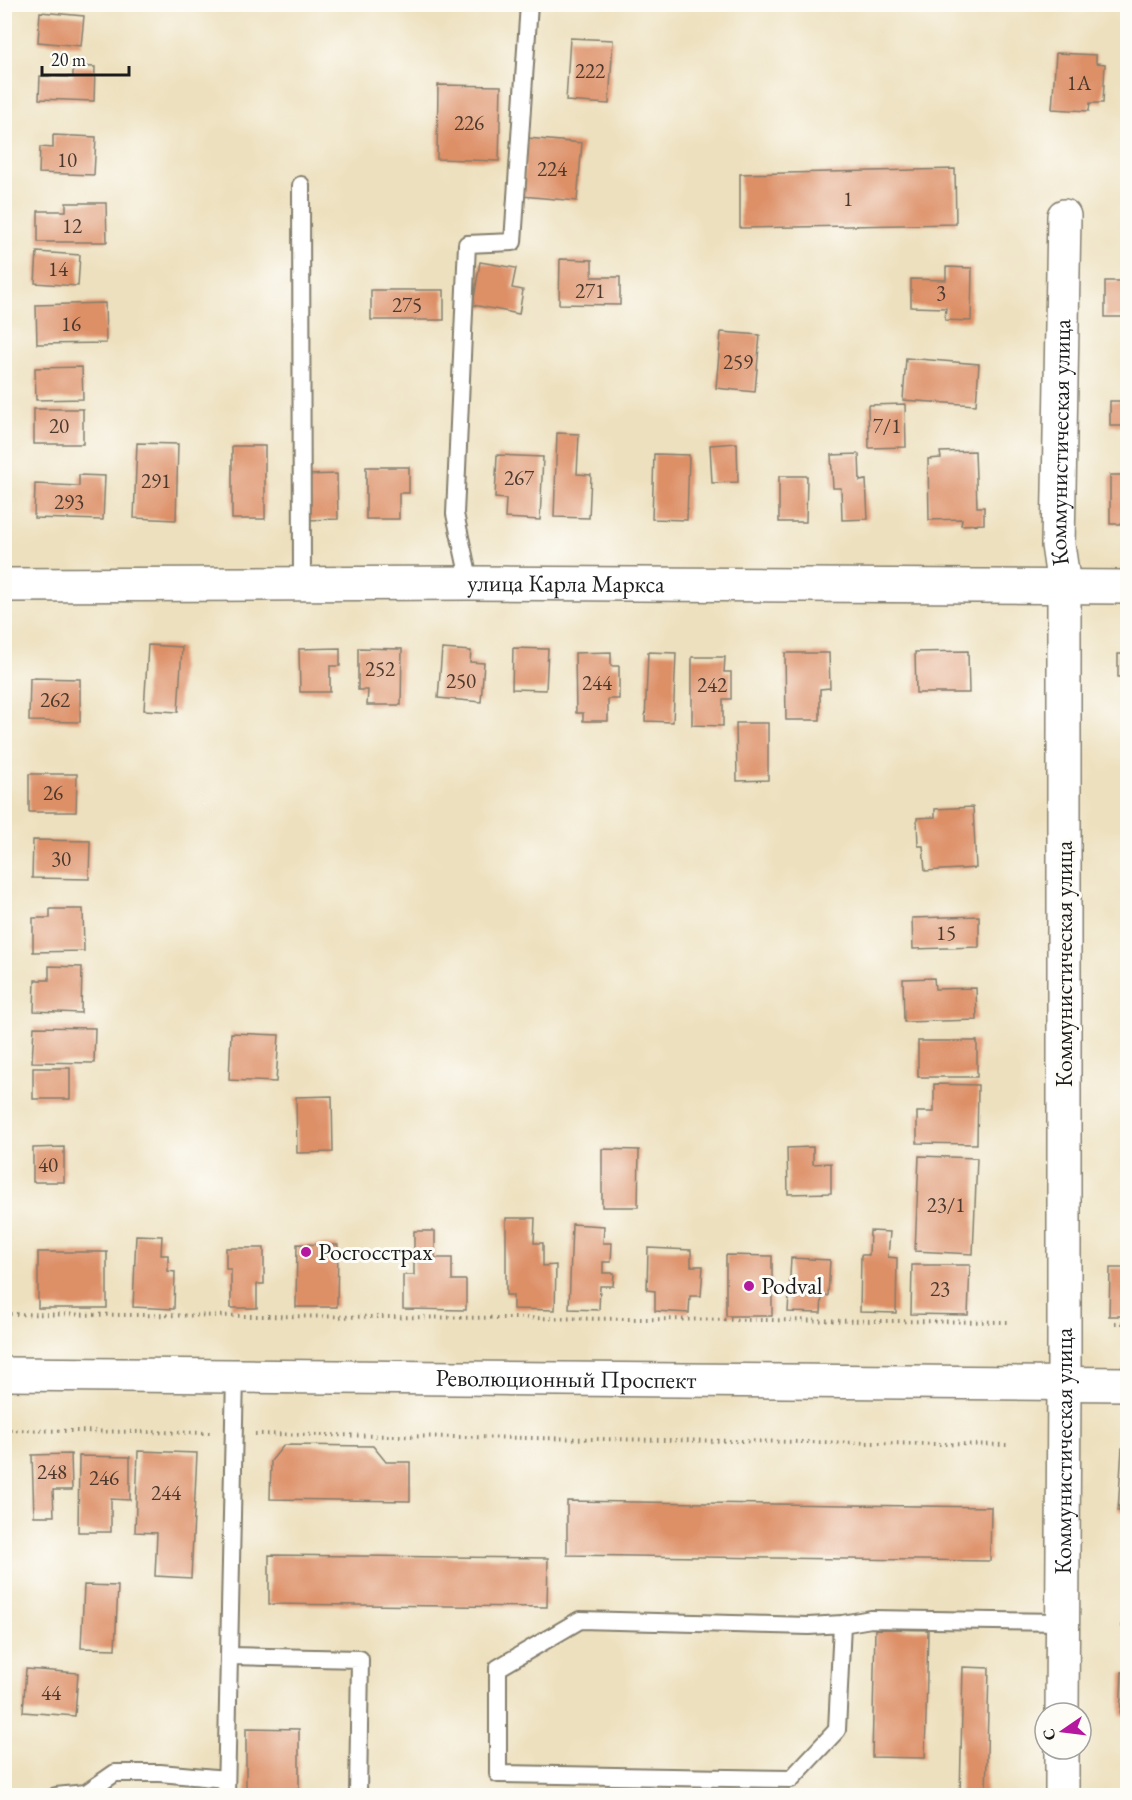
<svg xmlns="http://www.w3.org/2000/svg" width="1132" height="1800" font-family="'EB Garamond',serif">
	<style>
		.building { fill: #dd8f66 }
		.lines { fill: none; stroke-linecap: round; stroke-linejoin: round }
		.lane-casing { stroke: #847e6d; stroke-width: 20 }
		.street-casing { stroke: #847e6d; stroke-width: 36 }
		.secondary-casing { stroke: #847e6d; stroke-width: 36 }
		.path { stroke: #847e6d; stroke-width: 4; stroke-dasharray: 1.5 4.5; stroke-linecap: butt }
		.lane { stroke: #fff; stroke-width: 16 }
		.street { stroke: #fff; stroke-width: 33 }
		.secondary { stroke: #fff; stroke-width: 33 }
		.poi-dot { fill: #b5179e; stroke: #fdfcf7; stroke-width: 2 }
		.labels { text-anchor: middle; stroke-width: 6; stroke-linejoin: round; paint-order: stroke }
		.number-label { font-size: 21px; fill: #4c392e }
		.street-label { font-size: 24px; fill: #1c1c1c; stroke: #fdfcf7 }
		.poi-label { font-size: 24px; fill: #1c1c1c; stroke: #fdfcf7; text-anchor: start }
	</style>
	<rect width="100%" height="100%" fill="#fdfcf7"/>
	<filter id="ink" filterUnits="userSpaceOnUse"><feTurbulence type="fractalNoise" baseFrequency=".0167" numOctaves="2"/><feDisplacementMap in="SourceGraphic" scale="12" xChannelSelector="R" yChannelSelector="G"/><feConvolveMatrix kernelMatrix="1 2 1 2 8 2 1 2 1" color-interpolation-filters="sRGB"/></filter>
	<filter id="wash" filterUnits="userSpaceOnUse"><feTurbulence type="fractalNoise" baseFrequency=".008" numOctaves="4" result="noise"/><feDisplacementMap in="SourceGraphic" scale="24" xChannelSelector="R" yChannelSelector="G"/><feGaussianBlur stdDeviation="1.35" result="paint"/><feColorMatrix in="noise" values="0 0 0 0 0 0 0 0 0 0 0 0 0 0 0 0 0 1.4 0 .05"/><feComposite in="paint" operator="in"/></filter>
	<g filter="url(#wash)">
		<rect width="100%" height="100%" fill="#ede0be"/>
		<g id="blocks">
			<path class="building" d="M40,12L84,16L81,46L38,42Z
				M570,38L613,40L609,104L566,101Z
				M1056,53L1096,55V63L1105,64L1103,103H1090L1089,111L1052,109Z
				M73,66L95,67L94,101L39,99L40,76L73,77Z
				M438,85L501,86L499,161L437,159Z
				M53,135L96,137L94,175L39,173L40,147L53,148Z
				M527,138L582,143L577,201L522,196Z
				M955,169L956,224L740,228V174Z
				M66,203H106L107,242H38V211H66Z
				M37,252L80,255L78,286L35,283Z
				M560,259L592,260V277H620V305L559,304Z
				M480,262L516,268L512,288L523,290L519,314L473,305Z
				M946,267L972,268L971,321L945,320L946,308L911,307V279L946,280Z
				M1105,281H1128V317H1105Z
				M371,290H444V320H371Z
				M105,303L106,343L37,344L36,305Z
				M721,332L760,335L755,392L716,388Z
				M906,358L979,364L976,405L903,400Z
				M82,367L83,399L36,400L35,368Z
				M1110,401H1128V426H1110Z
				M905,404L906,447L869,448L868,405Z
				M34,409H83V444H34Z
				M557,433L579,434L577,474L591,475L589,518L554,517Z
				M137,443L178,444L176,520L134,518Z
				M737,443L738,482L712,483L710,445Z
				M232,446H265V519H232Z
				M975,451L977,507H984V524L961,525L962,519L929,520L928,459L941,458L940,452Z
				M654,454L689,455L687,520L652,519Z
				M859,454L860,481L866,480L868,519L842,520L841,488H833L831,455Z
				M497,455L543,457L540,520L505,518L506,499L495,498Z
				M366,467H409V493H399V519H366Z
				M337,474L338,519L306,520L305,475Z
				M79,475L105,476L103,520L34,518L35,484L79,486Z
				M1110,475H1128V524H1110Z
				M779,476H807L806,522H779Z
				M148,645L182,647L178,712L144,710Z
				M340,648V666H330V692H300L299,649Z
				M358,648L402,649L401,705H367L368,690H358Z
				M513,648L548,649L546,690L512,689Z
				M442,649L471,651L470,662L484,663L481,702L438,698Z
				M968,651L969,693H916L915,652Z
				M611,652V666H619V699H608V721H583V713H576L575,653Z
				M648,652L676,653L673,722L645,721Z
				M785,653H829L830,688L820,689V720H786Z
				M1118,654H1128V677H1118Z
				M692,657H725L724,672H731V699H723V726L692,725Z
				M30,678L80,679V722L29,721Z
				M736,723H768V780L737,781Z
				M29,774H77L76,812H29Z
				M973,807L976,868L925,871L923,846H918L917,818L935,817V809Z
				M33,840L90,841L89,879L32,878Z
				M50,909H83L84,951L33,952V918H50Z
				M979,916V947L913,949L912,918Z
				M49,966L82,967L81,1013L34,1011L35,980H49Z
				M934,978L935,989L976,988L977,1020L904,1022L903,979Z
				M34,1027L95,1028L94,1063L32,1062Z
				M231,1033L279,1035L276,1082L229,1080Z
				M918,1041H977V1077H918Z
				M33,1068H70V1099H33Z
				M934,1084L978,1085L977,1144L917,1143V1112H934Z
				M332,1096L333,1152L297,1153L296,1097Z
				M64,1147V1182H33V1148Z
				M813,1147V1164L831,1163V1193L788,1194L787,1148Z
				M602,1149L639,1150L638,1207H602Z
				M919,1156L977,1158L973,1254L915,1251Z
				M506,1218H535L534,1243H543V1266L556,1265L555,1310L513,1309V1295H506Z
				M572,1224L604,1226L603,1243H612L611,1262H603V1273H614L613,1286H600L599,1310L569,1309Z
				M414,1231H435V1258H452V1280H466V1310L403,1309V1275H414Z
				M870,1231L890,1232L888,1257L897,1258L896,1313L860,1312L861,1255H869Z
				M136,1235L162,1236L161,1255H168V1271L175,1272L174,1309L133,1307Z
				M297,1244L338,1245L337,1307H296Z
				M226,1248H264V1284H257V1308H231V1269H226Z
				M648,1248L691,1250V1266H703L701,1296H690L689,1313L655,1311V1291L647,1290Z
				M38,1252H107V1308H38Z
				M726,1255L772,1256V1316H726Z
				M791,1258L830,1260L828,1296H822L821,1313L788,1312Z
				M912,1265H970L968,1315L911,1314Z
				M1110,1268H1128V1316H1109Z
				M284,1445L373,1446L386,1462H410V1501L270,1499L271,1461Z
				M1122,1448H1128V1512L1118,1511Z
				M138,1451L197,1453L191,1578L155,1576L157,1533L135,1532Z
				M71,1454L72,1490H53L54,1516H34L32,1455Z
				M79,1456L130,1457V1500L111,1499V1532H78Z
				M567,1501L991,1507L990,1561L567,1555Z
				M269,1555L548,1558L547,1607L269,1604Z
				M1123,1583H1128V1627H1122Z
				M84,1585L118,1586L115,1649L81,1648Z
				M875,1629L928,1630L925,1758L872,1757Z
				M963,1667L989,1668L986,1796H960Z
				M26,1669L78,1673L75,1716L23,1712Z
				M1122,1672L1128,1673V1717L1120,1716Z
				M1124,1726H1128V1770H1125Z
				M246,1728L299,1729V1796H246Z"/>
		</g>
	</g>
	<g filter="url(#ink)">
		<use href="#blocks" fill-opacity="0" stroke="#847e6d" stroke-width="1.5"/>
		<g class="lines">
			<g class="lane-casing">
				<path id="lane" d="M301,185L302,584
					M470,583L455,514L467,244L513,242L529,4
					M842,1624L837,1730L791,1779L498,1774V1668L580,1620L809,1626L842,1624L871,1619L1062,1622
					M229,1656L360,1659L358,1796
					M56,1796L86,1793L115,1773H160L226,1779
					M226,1796L235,1375"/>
			</g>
			<g class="street-casing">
				<g id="street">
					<path id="s1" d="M1064,586L1058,545L1064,216"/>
				</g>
			</g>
			<g class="secondary-casing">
				<g id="secondary">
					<path id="s2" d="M4,585L470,583L1128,587"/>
					<path id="s3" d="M4,1374L1128,1384"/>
					<path id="s4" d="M1062,1713L1064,1383V586"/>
					<path d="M1062,1796V1749"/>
				</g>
			</g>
			<path class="path" d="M4,1314L1011,1322
				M1115,1323H1128
				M4,1430L211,1433
				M255,1434L1010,1445"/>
			<use href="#lane" class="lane"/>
			<use href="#street" class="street"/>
			<use href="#secondary" class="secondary"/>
		</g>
	</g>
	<g class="poi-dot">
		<circle cx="306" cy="1252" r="6"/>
		<circle cx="749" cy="1286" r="6"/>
	</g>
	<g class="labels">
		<g class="number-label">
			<text x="590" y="78">222</text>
			<text x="1079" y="90">1А</text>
			<text x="469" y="130">226</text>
			<text x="67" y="167">10</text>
			<text x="552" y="176">224</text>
			<text x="848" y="206">1</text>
			<text x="72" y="233">12</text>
			<text x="58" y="276">14</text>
			<text x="590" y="298">271</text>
			<text x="941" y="300">3</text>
			<text x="407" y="312">275</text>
			<text x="71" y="331">16</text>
			<text x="738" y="369">259</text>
			<text x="59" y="433">20</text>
			<text x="887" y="433">7/1</text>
			<text x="519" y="485">267</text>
			<text x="156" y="488">291</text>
			<text x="69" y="509">293</text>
			<text x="380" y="676">252</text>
			<text x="461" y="688">250</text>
			<text x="597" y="690">244</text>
			<text x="712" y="692">242</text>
			<text x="55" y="707">262</text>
			<text x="53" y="800">26</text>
			<text x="61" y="866">30</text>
			<text x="946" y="940">15</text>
			<text x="48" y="1172">40</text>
			<text x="946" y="1212">23/1</text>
			<text x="940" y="1296">23</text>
			<text x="52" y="1479">248</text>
			<text x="104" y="1485">246</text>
			<text x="166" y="1500">244</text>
			<text x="51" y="1700">44</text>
		</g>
		<g class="street-label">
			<text dy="8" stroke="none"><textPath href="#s1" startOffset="144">Коммунистическая улица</textPath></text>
			<text dy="8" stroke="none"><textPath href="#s2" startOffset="562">улица Карла Маркса</textPath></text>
			<text transform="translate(1064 964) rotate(-90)" y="8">Коммунистическая улица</text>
			<text dy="8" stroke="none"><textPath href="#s3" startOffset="562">Революционный Проспект</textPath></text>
			<text dy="8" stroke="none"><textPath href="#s4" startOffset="262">Коммунистическая улица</textPath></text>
		</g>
		<g class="poi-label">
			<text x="318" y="1260">Росгосстрах</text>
			<text x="761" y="1294">Podval</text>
		</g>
	</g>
	<rect width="1132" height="1800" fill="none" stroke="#fdfcf7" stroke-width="24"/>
	<g transform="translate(1063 1731) rotate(256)"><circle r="28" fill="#fdfcf7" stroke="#a3a29f" stroke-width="1.5"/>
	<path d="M0-4.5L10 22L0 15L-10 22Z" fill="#b5179e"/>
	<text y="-9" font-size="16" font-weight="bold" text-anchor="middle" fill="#1c1c1c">С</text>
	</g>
	<path d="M42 66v9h87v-9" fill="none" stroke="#1c1c1c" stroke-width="3"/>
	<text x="51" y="66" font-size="18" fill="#1c1c1c" stroke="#fdfcf7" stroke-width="4.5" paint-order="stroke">20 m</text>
</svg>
